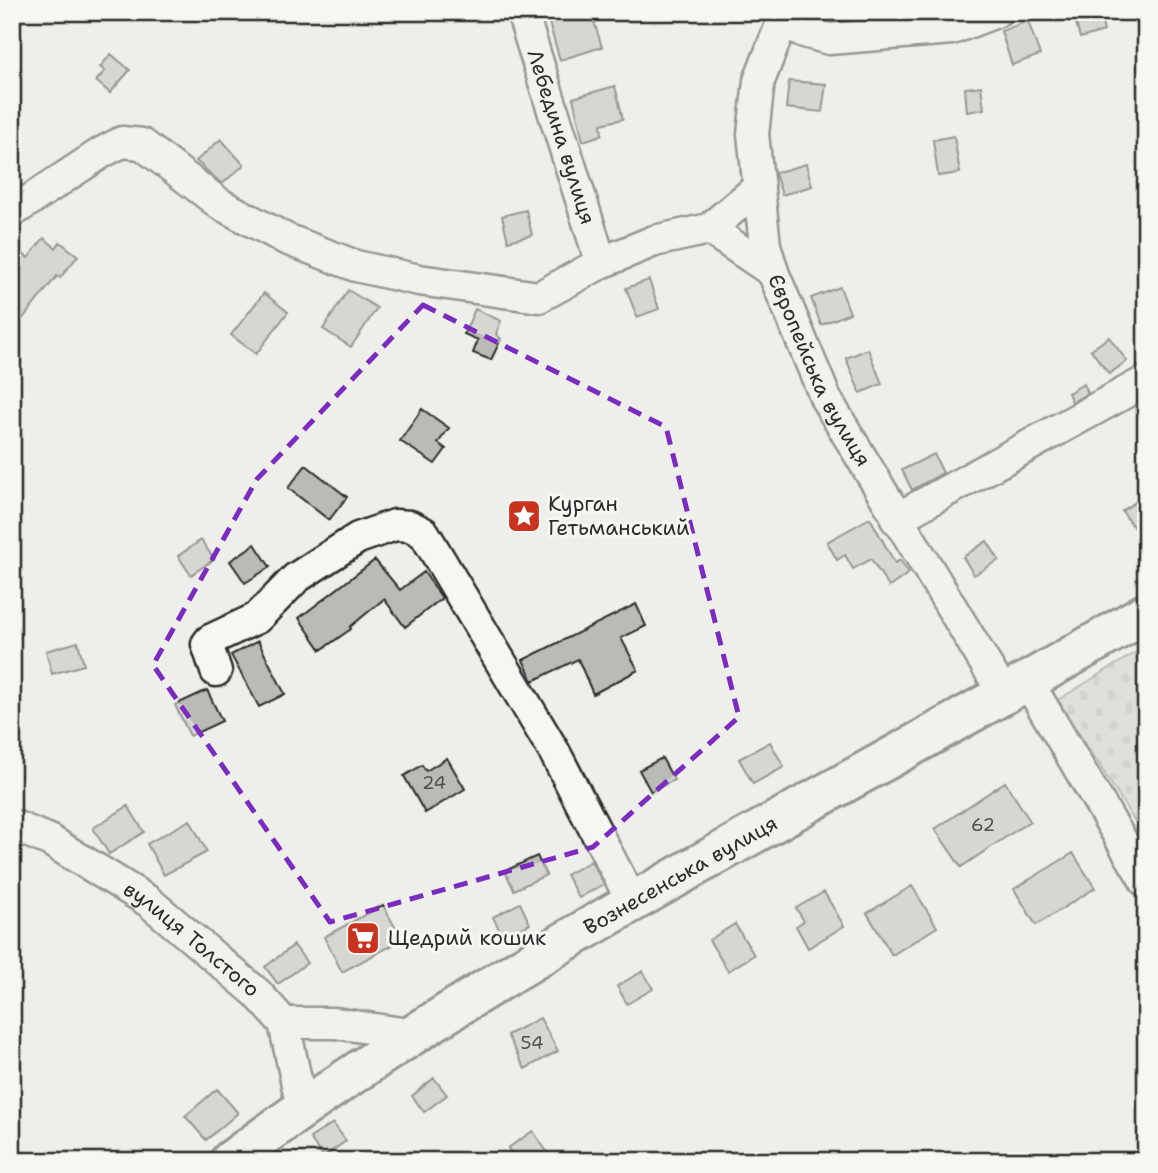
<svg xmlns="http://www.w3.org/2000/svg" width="1158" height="1173" font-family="'Shantell Sans',sans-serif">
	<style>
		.cemetery { fill: url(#cemetery-stones); stroke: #7c7c7a; stroke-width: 2 }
		.building { fill: #babab7; stroke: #2b2b2b; stroke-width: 2 }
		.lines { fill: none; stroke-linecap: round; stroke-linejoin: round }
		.minor-casing { stroke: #2b2b2b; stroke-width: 35 }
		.major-casing { stroke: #2b2b2b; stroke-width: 44 }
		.minor { stroke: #f6f6f2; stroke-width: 30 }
		.major { stroke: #f6f6f2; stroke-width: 38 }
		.marked { fill: none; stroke: #7b2cbf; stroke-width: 5; stroke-dasharray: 14 9; stroke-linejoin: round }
		.labels { text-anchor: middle; stroke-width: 6; stroke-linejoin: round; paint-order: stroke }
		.number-label { font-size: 18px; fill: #4f4f4e }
		.street-label { font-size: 21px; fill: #2b2b2b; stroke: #f6f6f2 }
		.poi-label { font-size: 21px; fill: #2b2b2b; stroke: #f6f6f2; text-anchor: start }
	</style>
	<defs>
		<pattern id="cemetery-stones" width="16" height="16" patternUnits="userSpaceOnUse" patternTransform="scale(1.75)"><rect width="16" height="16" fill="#cececa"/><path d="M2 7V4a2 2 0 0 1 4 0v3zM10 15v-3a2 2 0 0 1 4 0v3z" fill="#b1b1ae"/></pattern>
	</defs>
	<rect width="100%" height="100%" fill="#eeeeea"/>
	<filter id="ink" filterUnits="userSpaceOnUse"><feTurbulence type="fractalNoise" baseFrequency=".0143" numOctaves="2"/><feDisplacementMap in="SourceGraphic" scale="14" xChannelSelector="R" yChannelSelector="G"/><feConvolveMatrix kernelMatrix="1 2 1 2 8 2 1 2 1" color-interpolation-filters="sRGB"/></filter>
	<g filter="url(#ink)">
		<path class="cemetery" d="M1146,646V839L1058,700Z"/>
		<path class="building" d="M585,12H591L602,47L560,60L549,23Z
			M1073,12H1099L1104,31L1080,38Z
			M1028,21L1040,55L1012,65L1001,31Z
			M111,54L130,70L110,93L96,81L105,71L100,67Z
			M789,81L826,84L822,112L786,108Z
			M615,86L623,119L601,124L602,135L583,141L573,98Z
			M981,86L984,109L967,112L965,88Z
			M954,136L960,173L938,176L933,140Z
			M221,139L244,165L222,184L196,161Z
			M806,164L812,186L782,195L775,173Z
			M526,210L532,235L508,241L502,216Z
			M44,238L56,248L60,242L78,256L60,278L57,276L12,332V244L28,258Z
			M649,280L659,309L637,317L626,288Z
			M840,287L850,313L821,325L811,298Z
			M348,290L377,308L351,347L323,329Z
			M264,293L288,312L256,354L231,335Z
			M475,309L501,321L496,334L501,339L491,360L473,353L478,340L464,334Z
			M1109,337L1127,361L1109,374L1091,350Z
			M868,349L882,384L860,393L846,358Z
			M1084,384L1088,393L1072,402L1068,393Z
			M422,409L449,428L438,443L446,449L435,464L400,441Z
			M934,454L943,473L912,490L902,470Z
			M306,465L347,497L329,520L288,488Z
			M1146,495V545L1122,511Z
			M870,518L895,563L900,560L909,573L889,587L871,559L853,569L845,555L837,560L827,542Z
			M201,540L214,559L191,575L178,556Z
			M987,541L999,560L974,575L963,557Z
			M255,544L270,567L245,583L230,561Z
			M375,560L400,590L424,572L442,598L405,627L384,599L350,627L351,629L321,650L299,618Z
			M636,604L646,626L621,638L638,670L593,694L578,659L533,681L523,660Z
			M258,641L285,694L259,707L231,655Z
			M78,642L84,665L52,674L46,651Z
			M207,690L222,721L190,736L175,705Z
			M770,742L784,767L753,784L739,759Z
			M447,758L465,789L425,813L404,776L422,765L426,771Z
			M662,758L674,780L651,792L639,770Z
			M1005,782L1030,821L961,867L935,829Z
			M128,806L144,832L109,854L93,828Z
			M190,820L207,852L164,875L147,844Z
			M1073,853L1095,888L1036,925L1014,889Z
			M537,856L546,875L514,890L505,871Z
			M591,861L604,884L579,898L566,875Z
			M912,886L937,927L892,955L867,913Z
			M824,892L844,926L808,948L796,926L804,921L796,908Z
			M520,903L530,924L503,937L493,917Z
			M383,905L402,940L342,972L324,937Z
			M735,924L754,955L728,971L709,940Z
			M294,945L307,963L278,984L265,967Z
			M643,971L653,989L627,1004L617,986Z
			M540,1018L558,1051L525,1069L507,1035Z
			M434,1078L447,1095L424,1112L412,1096Z
			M217,1089L238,1113L206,1140L185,1116Z
			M333,1123L346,1141L323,1157L310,1138Z
			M533,1131L553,1161H516L508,1148Z"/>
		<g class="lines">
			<g class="minor-casing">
				<g id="minor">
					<path id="s1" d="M522,12L601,263"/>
					<path id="s2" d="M786,12L759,81L753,134L765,245L773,272L826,399L1005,696"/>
					<path d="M784,21L804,32L829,39L952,29L996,12"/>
					<path d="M12,212L101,153L122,142L142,144L220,204L286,239L356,266L419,280L539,297L601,263L654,241L709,229L759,187"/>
					<path d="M709,229L773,272"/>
					<path d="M896,519L1146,381"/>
					<path d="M216,671L207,644L210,640L257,618L296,578L358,538L395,525L410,526L424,533L555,753L633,903"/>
					<path d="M1028,682L1146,882"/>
					<path id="s3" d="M12,825L49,840L148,901L257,993L284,1023L302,1108"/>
					<path d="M284,1023H335L415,1035"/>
				</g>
			</g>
			<g class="major-casing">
				<g id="major">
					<path id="s4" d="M230,1161C516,948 840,793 1146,613"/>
				</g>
			</g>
			<use href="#minor" class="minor"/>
			<use href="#major" class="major"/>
		</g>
	</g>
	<path d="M0 0H1158V1173H0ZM423,305L666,427L739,717L593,847L330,922L153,665L257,479Z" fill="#eeeeea" fill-opacity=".55" fill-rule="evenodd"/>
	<path class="marked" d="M423,305L666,427L739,717L593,847L330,922L153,665L257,479Z"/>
	<defs>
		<g id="sight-square" transform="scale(1.75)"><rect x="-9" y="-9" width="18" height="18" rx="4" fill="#c8321e" stroke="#f6f6f2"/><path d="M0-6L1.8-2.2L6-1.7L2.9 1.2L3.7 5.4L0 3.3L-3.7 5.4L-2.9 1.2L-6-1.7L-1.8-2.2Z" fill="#fff"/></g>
		<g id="supermarket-square" transform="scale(1.75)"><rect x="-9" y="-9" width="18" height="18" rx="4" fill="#c8321e" stroke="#f6f6f2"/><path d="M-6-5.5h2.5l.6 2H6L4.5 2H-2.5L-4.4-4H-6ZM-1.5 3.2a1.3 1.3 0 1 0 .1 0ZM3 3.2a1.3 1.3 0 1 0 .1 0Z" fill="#fff"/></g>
	</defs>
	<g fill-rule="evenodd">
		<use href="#sight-square" x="524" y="516"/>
		<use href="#supermarket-square" x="363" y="938"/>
	</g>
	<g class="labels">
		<g class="number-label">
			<text x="434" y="789">24</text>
			<text x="983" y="831">62</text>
			<text x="532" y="1049">54</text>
		</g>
		<g class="street-label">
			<text dy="7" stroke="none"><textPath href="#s1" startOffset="131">Лебедина вулиця</textPath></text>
			<text dy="7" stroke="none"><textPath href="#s2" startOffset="376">Європейська вулиця</textPath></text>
			<text dy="7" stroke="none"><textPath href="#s4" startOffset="534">Вознесенська вулиця</textPath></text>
			<text dy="7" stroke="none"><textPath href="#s3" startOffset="214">вулиця Толстого</textPath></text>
		</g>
		<g class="poi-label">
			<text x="548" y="511">Курган<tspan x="548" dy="24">Гетьманський</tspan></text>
			<text x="388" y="945">Щедрий кошик</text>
		</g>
	</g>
	<rect width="1158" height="1173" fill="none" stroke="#f6f6f2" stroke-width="42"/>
	<rect x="21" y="21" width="1116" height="1131" fill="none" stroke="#2b2b2b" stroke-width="2.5" filter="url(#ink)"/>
</svg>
